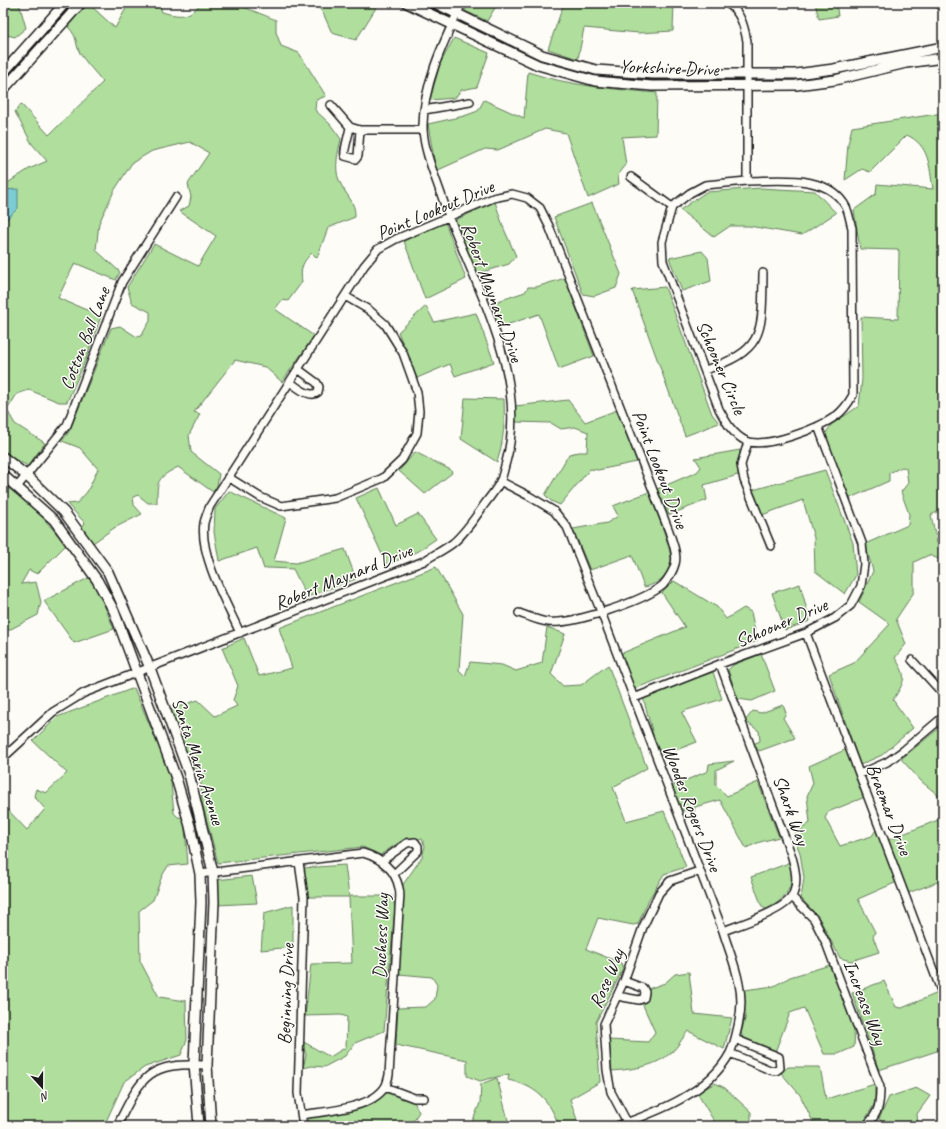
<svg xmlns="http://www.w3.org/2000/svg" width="946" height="1129" font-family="Caveat,sans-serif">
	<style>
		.green { fill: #afde9d; stroke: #667d5c }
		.water { fill: #7bccd3; stroke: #55868a }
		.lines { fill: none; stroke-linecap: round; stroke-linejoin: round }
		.street-casing { stroke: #1c1c1c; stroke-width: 10 }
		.secondary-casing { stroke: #1c1c1c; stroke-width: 12 }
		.street { stroke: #fdfcf7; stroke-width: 7 }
		.secondary { stroke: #fdfcf7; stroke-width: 9 }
		.labels { text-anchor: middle; stroke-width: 3; stroke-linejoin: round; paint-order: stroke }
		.street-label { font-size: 19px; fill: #1c1c1c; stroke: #fdfcf7 }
	</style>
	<rect width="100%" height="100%" fill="#fdfcf7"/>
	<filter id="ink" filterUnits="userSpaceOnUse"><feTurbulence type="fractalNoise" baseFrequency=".025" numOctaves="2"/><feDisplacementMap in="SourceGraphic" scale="8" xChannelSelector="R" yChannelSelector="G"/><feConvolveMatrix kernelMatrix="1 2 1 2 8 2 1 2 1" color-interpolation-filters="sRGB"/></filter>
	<g filter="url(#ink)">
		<path class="green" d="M3,3H19L26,28L15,37L3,34Z
			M86,3H88L115,28L129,3H159L162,12C180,17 189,18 201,3H236C239,6 270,17 276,20V32L281,46L299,53L326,96L316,100L315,110L330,124L341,139C338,152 334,168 339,180C345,195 356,201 355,217L328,228L317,258L312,253C302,262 300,269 302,282L288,301L282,300L275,309L314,336L282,382L265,367L235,360L194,412L200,414L189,435L191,452L219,474L217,486L213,492L178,467C157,478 157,480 157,503H148L138,495L133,497L134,505L142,514L114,528L93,543L82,527L85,523L67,504L77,503L87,492L98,469L80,448L62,441L70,430L111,328L120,326L137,337L141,336L150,321V312L132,303L127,287L154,244L198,266L216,236L179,211L189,206L191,197L188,184L209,153L190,142L152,151L132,163L114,191L99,223L96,250L120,272L116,280L75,263L58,298L101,316L86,359L67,402H59L29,390L17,394L7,410L15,424L45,443L28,466L3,453V186L29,169L47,161L32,144L15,112L21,104L49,135L103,82C96,73 87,64 81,55C74,43 79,38 68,27Z
			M315,3H379L356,40L332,33L323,13Z
			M469,3H498L487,21L465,11Z
			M564,3H631L638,5L674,3L673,31L639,33L584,28L578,59L548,49Z
			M815,3H836L838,16L819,19Z
			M910,3H943V15L941,8L912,5Z
			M454,38L489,53L477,87L461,90L455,98L430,100L440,64Z
			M528,72C570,86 614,89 657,93L656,135L622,137L626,165L618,175L619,184L588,198L566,133L545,129L498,150L485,149L436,171L428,124L464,116L478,111L484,100L524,118Z
			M943,113V509L931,515L937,543L943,546V561L929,555L914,562V592L896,619L906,644L895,658C908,677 905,681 893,700L913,728L882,755L860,765L829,674L854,663L890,624L859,602L873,571L865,544L908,525L909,514L901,492L908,483L906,468L902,467L889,473V481L850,498L824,436L831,425L859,406L862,379L861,317L898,319L899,250L860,249L854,210L876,194L877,184L933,189C929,166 930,146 907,135L870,172L862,169L845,180L848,144L852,127Z
			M760,188L815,191L836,213L802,235L749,226H730L714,237L680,210L706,192Z
			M495,202L504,229L516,256L509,264L476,274L453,221Z
			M592,203L621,274L616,288L594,296L583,294L554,217Z
			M445,222L466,279L425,299L404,241Z
			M702,251L708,258L711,281L682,291L669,258Z
			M565,278L594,356L559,369L539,314L497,328L489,304L525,292L528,287H536Z
			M665,287L712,414L719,423L685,436L632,290Z
			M426,306L434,322L476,313L494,362L455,376L450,364L417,378L398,332Z
			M465,398L504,399C505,420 504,441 497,462L461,439Z
			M568,400L585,422L617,410L637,462L598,470L590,469L560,505L551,501L545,495L569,454L579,452H587L588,432L575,427L561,429L551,423L515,422V406Z
			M740,450L738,475L704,485L707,500L669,515L657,489L697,472L701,467L695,458Z
			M415,452L451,470L452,473L425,494L399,471Z
			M825,470L853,543L856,575L845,594L815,571L814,538L803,500L762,515L753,490Z
			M8,488L35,508L66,545L37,574L29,570L21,584L36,582L41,602L38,615L3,633V499Z
			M379,488L396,525L418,514L436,539L418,551L387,565L356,498Z
			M229,491L286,518L274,561L296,563L345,549L356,579L307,597L293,569L269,568L264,569L257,548L219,561L214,532L215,509Z
			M649,492C655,509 669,541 671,558C672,573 658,585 644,587L632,555L590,570L573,529L607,523L618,516L613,506Z
			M436,567L463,614L459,670L465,676L470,662L502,665L516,671L542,663L547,627L565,634L551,674L563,686L581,685L608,665L647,768L613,787L626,821L664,811L686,867L664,874L649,899L638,924L633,925L598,918L586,949L621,963L623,969L596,1022L600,1082L570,1099L579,1126H559C549,1099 536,1086 508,1080L509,1074L480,1081L467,1076V1060L396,1045L398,1008L426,1007L435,999L437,985L432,977L399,974L402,886L422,857L425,846L422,839L406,838L380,855L363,847L218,863L202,802L200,769L190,767L169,710L198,700L215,716L237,706L233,700L238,686L222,648L244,638L259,676L292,668L279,628Z
			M92,576L114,629L74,643L44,601Z
			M674,581L717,607L726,619L744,608L751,612L757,641L634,689L620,654L685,627L662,593Z
			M800,584L810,621L785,630L772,593Z
			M761,654L775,691L752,701L738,699L728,670L733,665Z
			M713,672L722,699L687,710L682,713L697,742L663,755L656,746L643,697Z
			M134,688L170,773L174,813L178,817L184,818L188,864L168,866L162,876L153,900L139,911L140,961L159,997L186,1001L187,1040L181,1055L145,1067L124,1082L104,1126H3L4,817L7,809L27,830L45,809L34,796L36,789L46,793L67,773L33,741L57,717Z
			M783,705L786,713L783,718L795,738L759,751L753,744L760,741L759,731L745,721L753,711L761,713Z
			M943,725V799L922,782L901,759Z
			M847,749L865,797L828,812L825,818L840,846L872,836L877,828L897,882L858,899L875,932L873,937L879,952L851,961L840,958L819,918L801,898L804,878L800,853L793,835L810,823L807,796L813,783L809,766Z
			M734,761L716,770V785L727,796L758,782L779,837L760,842L746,848L720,800L695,807L694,812L681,810L672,786L708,771L709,764Z
			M943,818V880L908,893L888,840Z
			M791,860C794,887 790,894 768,910L762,907L751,877L786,864Z
			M345,865L349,896H392L395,907L384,1031L355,1043L345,1056L324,1067L312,1066L303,1068L306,1055L302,1041L330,1057L346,1047L347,1017L341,1015L305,1016L311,964L352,963L349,897H306L303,868Z
			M252,876L257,903L217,905L216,880Z
			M293,905V947L261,950L264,913Z
			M830,965L832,967C842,991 857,1021 854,1047L838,1054H824L804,1008L790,1013L775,1052L745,1042L741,1033L745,1019L744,990L774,986L790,977Z
			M689,972L694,1014L732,1018L724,1049L688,1031C683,1037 679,1045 673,1051C656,1067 634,1069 612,1071L609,1040L648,1042L655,1032L642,1003L648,989L665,983L675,974Z
			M884,981L896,1007L902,1008L938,993L943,1006V1049L879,1070L852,993Z
			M788,1067H820L826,1099L875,1084V1103L864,1122L854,1126H815L800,1095L781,1073Z
			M497,1078L508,1120V1126H472L471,1125L480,1103L481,1084Z
			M715,1083L725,1088L751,1112V1123L746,1126H717L697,1093Z
			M916,1088L930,1096L917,1114L918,1126H886L879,1119L889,1097Z
			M386,1093H396L399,1097L414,1102L419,1112L410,1126H306L309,1117C331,1110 354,1115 374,1103C379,1101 381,1096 386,1093Z"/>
		<path class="water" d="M18,189V208L3,223V192L4,190Z"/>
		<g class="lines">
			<g class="street-casing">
				<path id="street" d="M727,3C741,12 744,26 747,41V181
					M331,105L350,127L360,130H423
					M424,110L470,102
					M350,127C349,135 343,152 345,156L356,159L358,156L360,130
					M631,177L672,207
					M747,181C779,181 828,173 846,207C849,213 850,222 852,228L853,395C848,404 844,410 836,416C819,428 766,449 746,441C732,434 726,422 719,409L663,261L662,242L672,207L690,193L705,185Z
					M705,370C766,350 762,332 763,273
					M290,382C297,387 310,399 318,392L319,387L317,383L298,369
					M748,442L741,465L744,480L771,546
					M228,477L260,497L281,506L335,498L383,478L402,460L417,433L419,411L417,392L403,353L385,324L369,310L345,296
					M500,481L529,496L554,511L567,527L601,612L723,931C728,948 736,966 739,984C742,997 741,1013 738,1026C736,1035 734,1045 730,1053C709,1093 657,1112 617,1126
					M17,487L67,425L122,282L176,197
					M240,633C227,604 199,555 204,523C205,518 208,511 210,506L364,266L378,249L396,239L493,198L512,194L527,198L540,208L549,226L669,531C672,541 678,554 675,564C673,572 668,579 663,585C644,601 572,625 548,622C538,621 528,616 519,613
					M806,633L943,996
					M912,660L943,694
					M720,664L791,854C795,867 799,883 792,896C784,911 739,925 723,931
					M634,698L720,664L806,633L835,618L851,605L861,586L864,564L862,543L818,426
					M3,758L53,712L84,693L424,561C433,555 444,550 453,543C465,533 475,518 484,505C489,498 496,490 500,482C503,476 504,468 506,462C531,372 470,280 442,197C435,176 424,151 423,129C422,86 444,41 462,3
					M860,774L887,762L904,750L943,717
					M382,861L407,843L415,842L418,846V851L394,874
					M299,862L304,897L298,1093L303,1126
					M200,874L363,853C380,858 395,869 399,888C401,894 399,903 399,910L389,1075C388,1079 387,1084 385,1087C371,1109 326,1111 302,1115
					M792,897L814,919L826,943L880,1087C880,1105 879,1113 866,1126
					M617,996L639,1000L644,998L645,992L643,988L624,981
					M730,1053L770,1070L776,1071L780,1068L779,1057L735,1039
					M385,1087L414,1098H424
					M627,1122L611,1092L607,1070L604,1024L624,981L643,927L659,893L670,881L699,871
					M117,1126C142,1076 147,1062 207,1065"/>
			</g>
			<g class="secondary-casing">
				<path id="secondary" d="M407,3L538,65L595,81L652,86L796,85L835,80L906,63L943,58
					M435,3L542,55L596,70L653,74H796L834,69L943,47
					M3,73L65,3
					M3,90L81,3
					M3,457L27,476L64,512L108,572L150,668L189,774L213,872L214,902L207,1065L211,1126
					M3,475L54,520L97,580L114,611L176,778L190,826L200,874L201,902L194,1064L199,1126"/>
			</g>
			<use href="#street" class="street"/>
			<use href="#secondary" class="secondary"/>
		</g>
	</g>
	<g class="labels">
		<g class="street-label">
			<text transform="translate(669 67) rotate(2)" y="7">Yorkshire Drive</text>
			<text transform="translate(435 209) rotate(-23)" y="7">Point Lookout Drive</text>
			<text transform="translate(493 292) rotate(70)" y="7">Robert Maynard Drive</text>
			<text transform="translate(84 338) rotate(-69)" y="7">Cotton Ball Lane</text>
			<text transform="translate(722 367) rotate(67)" y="7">Schooner Circle</text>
			<text transform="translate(661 469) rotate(69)" y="7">Point Lookout Drive</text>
			<text transform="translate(343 576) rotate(-22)" y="7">Robert Maynard Drive</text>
			<text transform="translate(781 622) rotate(-23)" y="7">Schooner Drive</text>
			<text transform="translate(199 761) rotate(72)" y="7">Santa Maria Avenue</text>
			<text transform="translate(693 808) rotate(69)" y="7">Woodes Rogers Drive</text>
			<text transform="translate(890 809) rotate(69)" y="7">Braemar Drive</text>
			<text transform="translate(792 810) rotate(70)" y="7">Shark Way</text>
			<text transform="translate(380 936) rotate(-88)" y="7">Duchess Way</text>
			<text transform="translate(606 978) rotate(-67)" y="7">Rose Way</text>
			<text transform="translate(285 994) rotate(-88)" y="7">Beginning Drive</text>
			<text transform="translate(866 1002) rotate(69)" y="7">Increase Way</text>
		</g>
	</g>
	<rect width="946" height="1129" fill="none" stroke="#fdfcf7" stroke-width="16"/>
	<rect x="8" y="8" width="930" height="1113" fill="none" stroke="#1c1c1c" stroke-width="1.5" filter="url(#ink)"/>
	<g transform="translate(42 1087) rotate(159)" stroke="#fdfcf7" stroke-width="3" paint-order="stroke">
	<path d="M0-3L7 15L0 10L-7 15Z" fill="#1c1c1c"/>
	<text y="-6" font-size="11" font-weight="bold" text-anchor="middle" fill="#1c1c1c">N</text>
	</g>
</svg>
